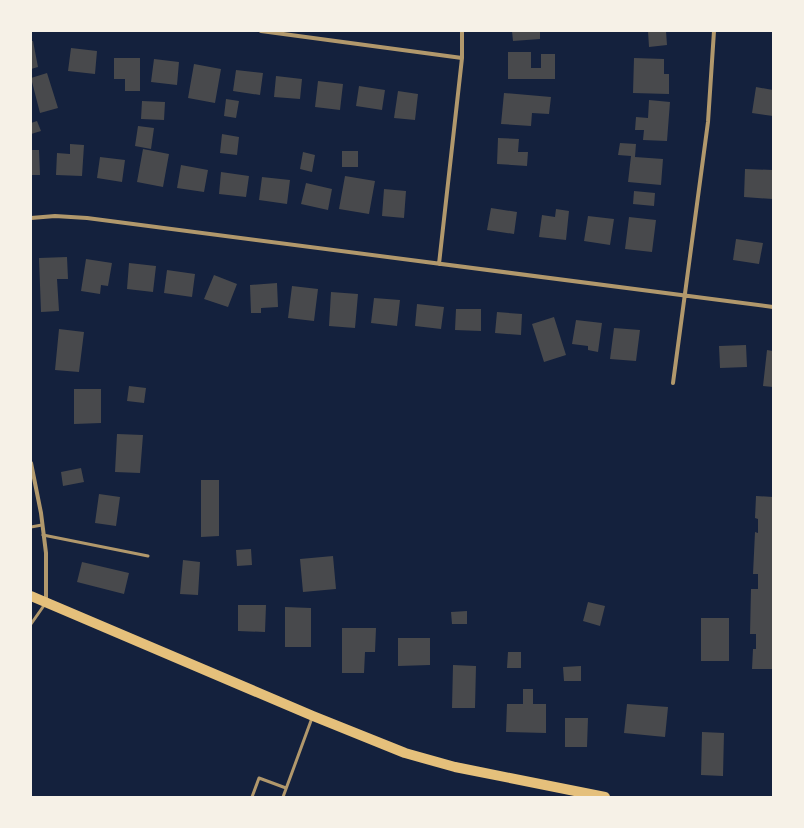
<svg xmlns="http://www.w3.org/2000/svg" width="804" height="828" font-family="'Public Sans',sans-serif">
	<style>
		.building { fill: #48494c }
		.lines { fill: none; stroke-linecap: round; stroke-linejoin: round }
		.service { stroke: #b1986c; stroke-width: 3 }
		.minor { stroke: #b1986c; stroke-width: 4 }
		.primary { stroke: #e5c07b; stroke-width: 10 }
	</style>
	<rect width="100%" height="100%" fill="#14213d"/>
	<path class="building" d="M512,31H540V39L513,41Z
		M648,31H666L667,45L649,47Z
		M31,41H33L38,67L31,69Z
		M71,48L97,51L95,74L68,71Z
		M508,52H531V68H541V54H555V79H508Z
		M114,58H140V91H125V79H114Z
		M634,58L664,59V74H669V94L633,93Z
		M154,59L179,62L177,85L151,82Z
		M194,64L221,69L215,103L188,98Z
		M236,70L263,73L260,95L233,91Z
		M47,73L58,108L40,113L31,78Z
		M276,76L302,79L300,99L274,97Z
		M318,81L343,84L340,110L315,107Z
		M359,86L385,90L382,110L356,106Z
		M756,87L773,90V116L752,113Z
		M398,91L418,94L415,120L394,118Z
		M504,93L551,97L549,114L532,113L531,126L501,124Z
		M226,99L239,101L236,118L224,116Z
		M649,100L670,102L667,141L643,140L644,130H635L636,117L648,118Z
		M142,101L165,102L164,120L141,119Z
		M37,121L41,131L31,134V123Z
		M138,126L154,128L151,149L135,146Z
		M222,134L239,137L237,155L220,153Z
		M498,138L519,139L518,152H528L527,166L497,164Z
		M620,143L636,144L635,157L663,159L661,185L628,182L631,156L618,155Z
		M70,144L84,145L82,176L56,175L57,153L70,154Z
		M143,149L169,154L163,187L137,182Z
		M31,150H39L40,175H31Z
		M342,151H358V167H342Z
		M303,152L315,155L312,172L300,169Z
		M100,157L125,160L122,182L97,178Z
		M181,165L208,170L204,192L177,188Z
		M745,169L773,170V199L744,197Z
		M221,172L249,176L246,197L219,194Z
		M345,176L375,181L369,214L339,209Z
		M262,177L290,180L287,204L259,200Z
		M306,183L332,189L328,210L301,204Z
		M384,189L406,191L404,218L382,216Z
		M634,191L655,193L654,206L633,204Z
		M491,208L517,212L514,234L487,230Z
		M556,209L569,211L566,240L539,237L542,215L555,217Z
		M588,216L614,219L610,245L584,241Z
		M629,217L656,220L652,252L625,249Z
		M736,239L763,243L759,264L733,260Z
		M67,257L68,279H57L59,311L41,312L39,258Z
		M86,259L112,263L108,286L101,285L100,294L81,291Z
		M129,263L156,266L153,292L127,289Z
		M167,270L195,274L192,297L164,293Z
		M214,275L237,284L228,307L204,299Z
		M277,283L278,307L261,308V313H251L250,285Z
		M292,286L318,289L314,321L288,318Z
		M331,292L358,294L355,328L329,326Z
		M374,298L400,300L397,326L371,323Z
		M417,304L444,307L441,329L415,326Z
		M456,309H481V331L455,330Z
		M497,312L522,314L521,335L495,333Z
		M554,317L566,355L544,362L532,324Z
		M576,320L602,323L598,352L588,350V346L572,344Z
		M614,328L640,330L636,361L610,359Z
		M59,329L84,332L79,372L55,370Z
		M746,345L747,367L720,368L719,346Z
		M767,350L773,351V387L763,386Z
		M129,386L146,388L144,403L127,401Z
		M74,389H101V423L74,424Z
		M117,434L143,435L140,473L115,472Z
		M81,468L84,482L63,486L61,472Z
		M201,480H219V536L201,537Z
		M99,494L120,497L116,526L95,523Z
		M756,496L773,497V669H752L753,649H756V634H750L751,589H758V574H753L755,532L758,533V519L755,518Z
		M251,549L252,565L237,566L236,550Z
		M333,556L336,589L303,592L300,559Z
		M183,560L200,562L198,595L180,594Z
		M82,562L129,573L124,594L77,582Z
		M588,602L605,606L600,626L583,621Z
		M238,605H266L265,632L238,631Z
		M285,607L311,608V647H285Z
		M467,611V624H452L451,612Z
		M701,618H729V661H701Z
		M342,628H376L375,652H365L364,673H342Z
		M398,638H430V665L398,666Z
		M508,652H521V668H507Z
		M453,665L476,666L475,708H452Z
		M581,666V681H564L563,667Z
		M523,689H533V704H546V733L506,732L507,704H523Z
		M627,704L668,707L665,737L624,733Z
		M565,718H588L587,747H565Z
		M702,732L724,733L723,776L701,775Z"/>
	<g class="lines">
		<path class="service" d="M31,527L42,525
			M43,535L148,556
			M31,624L45,604
			M252,797L259,778L286,788
			M283,797L312,718"/>
		<path class="minor" d="M261,31L462,58
			M31,218L55,216L87,218L773,307
			M439,264L462,58V31
			M673,383L708,122L714,31
			M31,463L41,513L46,553V602"/>
		<path class="primary" d="M31,596L313,716L405,753L455,767L605,797"/>
	</g>
	<rect width="804" height="828" fill="none" stroke="#f6f1e7" stroke-width="64"/>
</svg>
